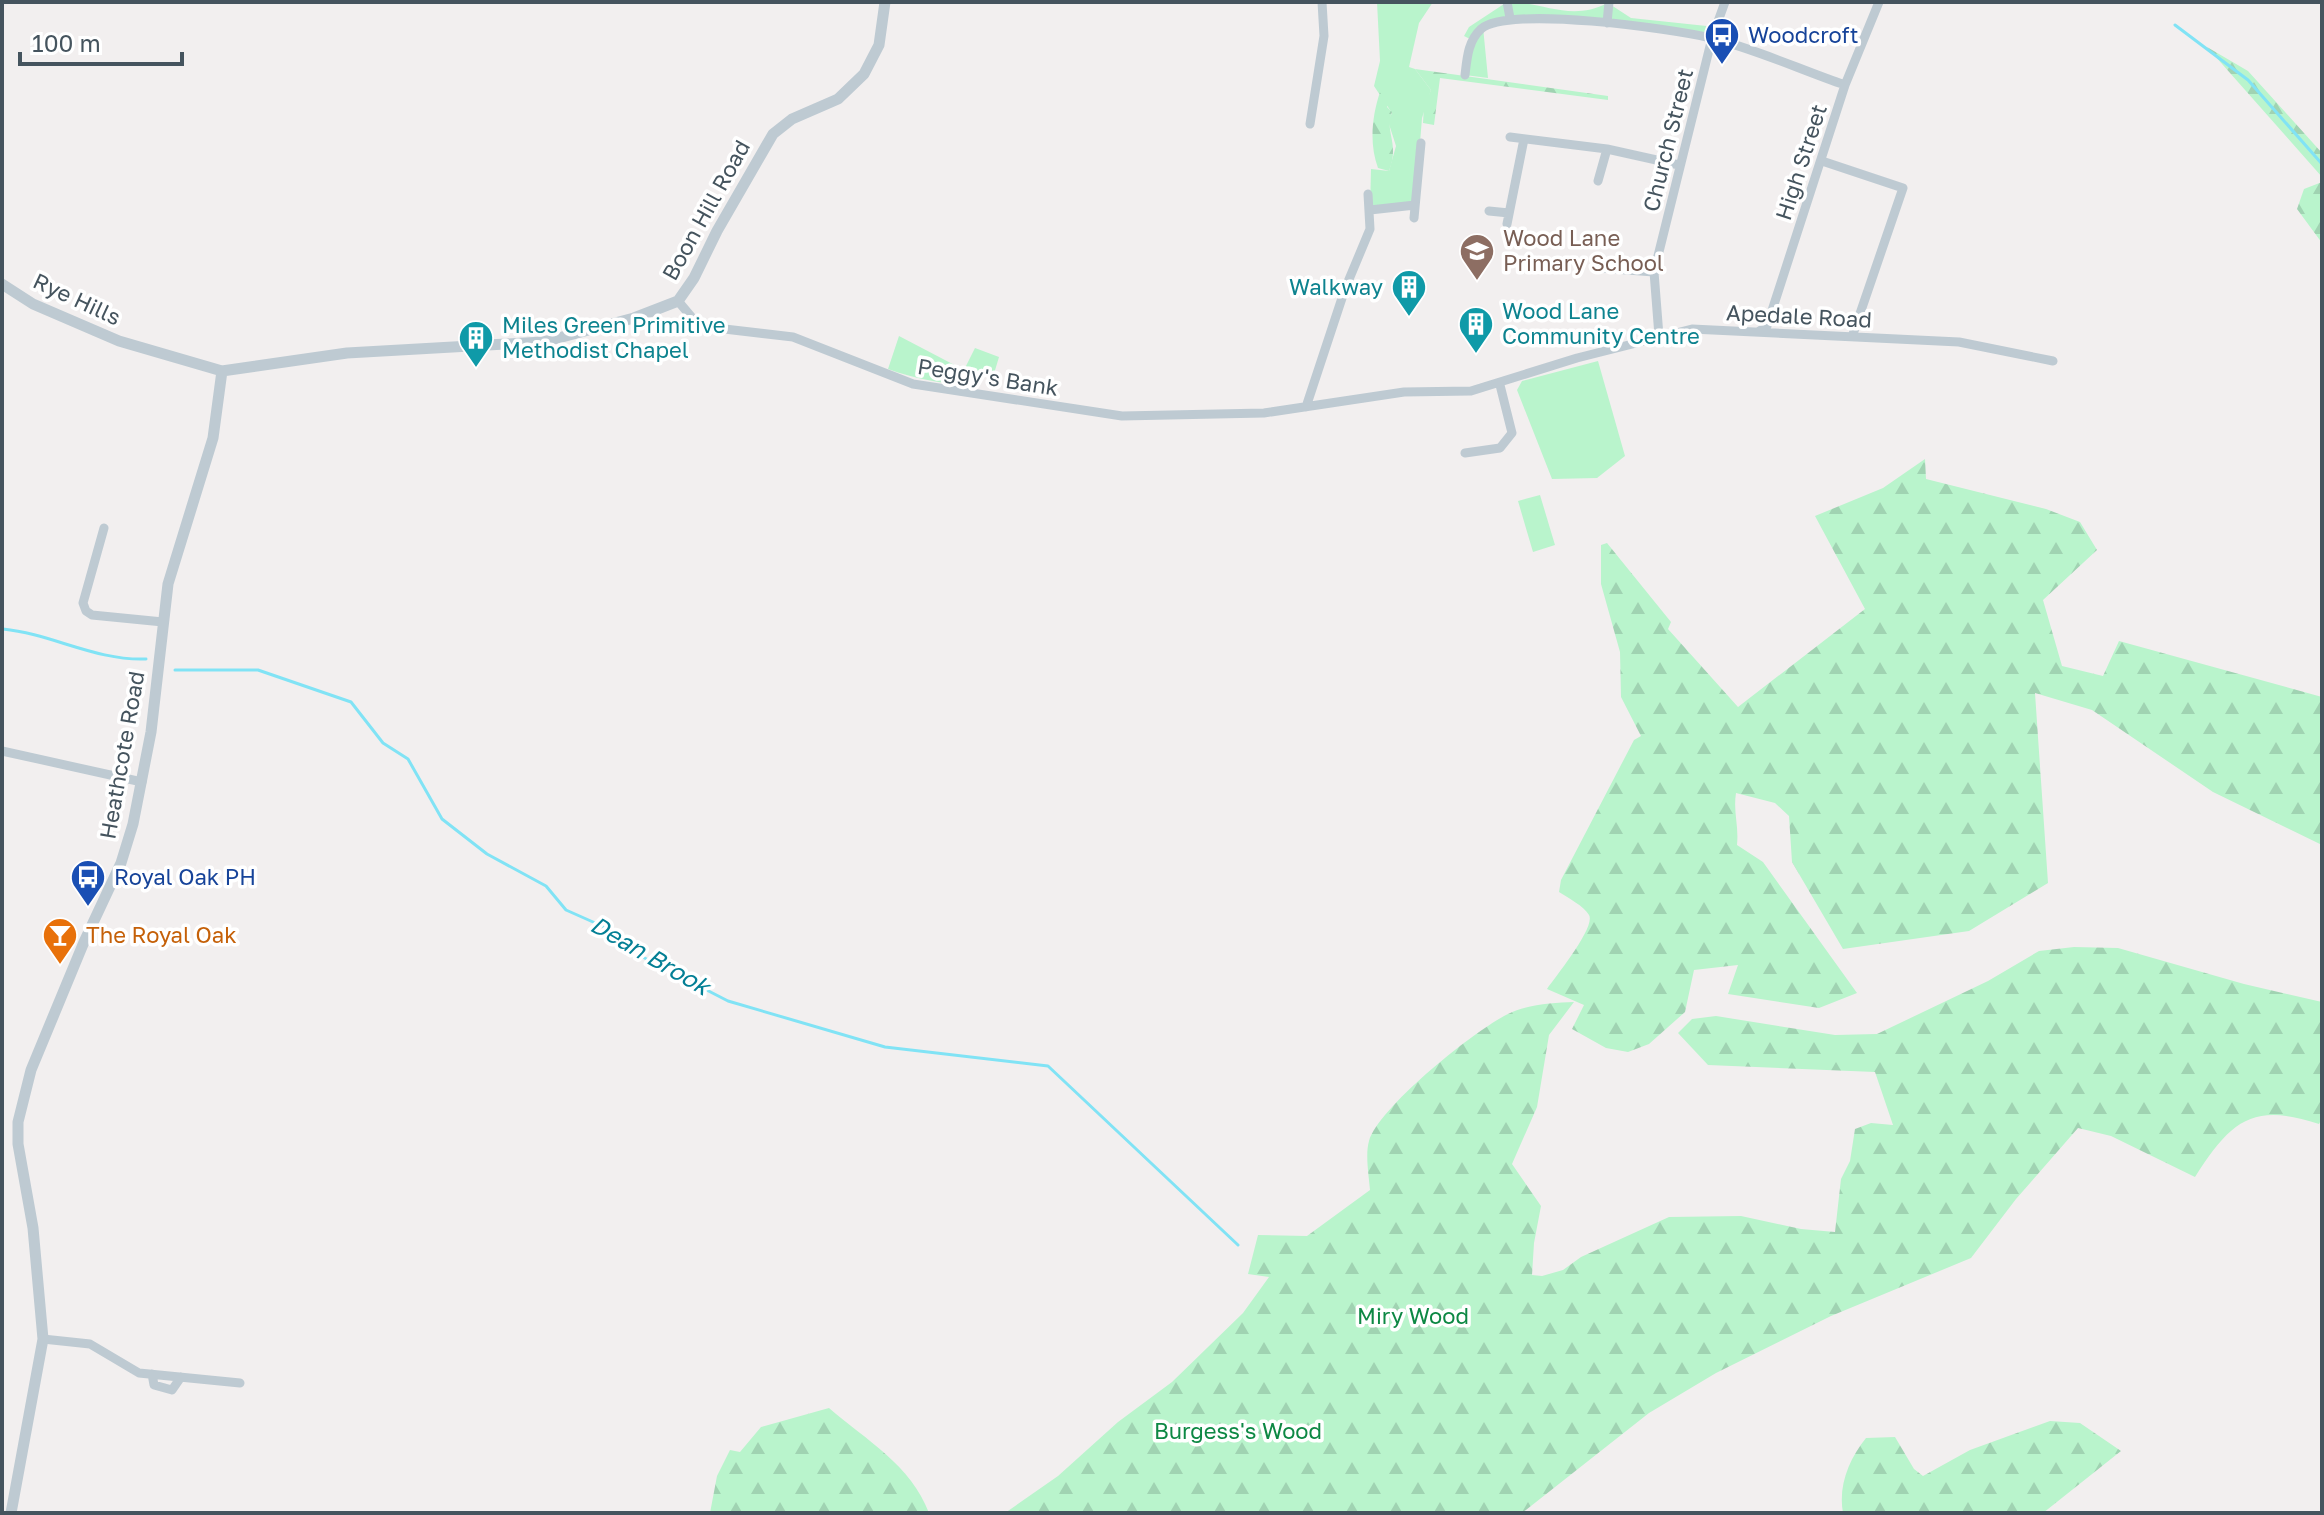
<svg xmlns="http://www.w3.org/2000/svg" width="2324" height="1515" font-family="'Golos Text',sans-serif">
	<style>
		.green { fill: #b9f4cc }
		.forest { fill: url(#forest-firs) }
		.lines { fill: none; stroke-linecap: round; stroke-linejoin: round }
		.stream { stroke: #81e3f5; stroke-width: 3 }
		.minor { stroke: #becad2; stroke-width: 9 }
		.tertiary { stroke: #becad2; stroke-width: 11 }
		.labels { text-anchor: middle; stroke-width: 7; stroke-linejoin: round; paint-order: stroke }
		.transit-label { font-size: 22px; fill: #164399; stroke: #fff; text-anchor: start }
		.street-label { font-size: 22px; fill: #45545e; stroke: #fff }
		.education-label { font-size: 22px; fill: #785e54; stroke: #fff; text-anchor: start }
		.culture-label { font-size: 22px; fill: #0d838f; stroke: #fff; text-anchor: start }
		.food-label { font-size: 22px; fill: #c56008; stroke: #fff; text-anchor: start }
		.park-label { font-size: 22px; fill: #0d8844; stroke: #fff }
		.water-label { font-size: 24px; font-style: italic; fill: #037f95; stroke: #fff }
	</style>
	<defs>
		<pattern id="forest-firs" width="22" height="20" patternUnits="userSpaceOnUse" patternTransform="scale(2)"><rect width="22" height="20" fill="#b9f4cc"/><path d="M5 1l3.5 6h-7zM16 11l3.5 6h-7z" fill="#a0d3b2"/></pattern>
	</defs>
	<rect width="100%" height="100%" fill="#f2efef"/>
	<path class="green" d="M1377,2H1433L1419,23L1409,67L1415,69L1431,90L1422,118L1415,205L1370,210L1371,169L1389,171L1396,146L1388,121L1392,113L1374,86L1380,61Z
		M1507,2C1545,2 1570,22 1608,3L1631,18L1716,27L1712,38C1647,29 1544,5 1483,27L1488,78L1465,75L1472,40L1464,36L1469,27Z
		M899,336L964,370L975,348L999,357L993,377L965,376L964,386C938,382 915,379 888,369Z
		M1598,361L1625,456L1597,478L1552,479L1517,390L1522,381Z
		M1540,495L1555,545L1533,552L1518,501Z"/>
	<path class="forest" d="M2207,47L2248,71L2322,153V177Z
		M1415,69L1608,96V100L1440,78L1434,125L1423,123L1424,106L1431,90Z
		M1380,92L1389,101L1387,107L1392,112C1384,132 1400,143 1389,171L1378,168C1369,144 1372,116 1380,92Z
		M2322,182V243L2297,209L2304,189Z
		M1925,459L1926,479L2046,509L2080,522L2097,550L2043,600L2062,666L2103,676L2119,641L2322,697V845L2213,792L2092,710L2035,693L2048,883L1969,931L1843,949L1792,862L1789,816L1775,803L1736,793C1733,812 1739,825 1737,845L1763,862L1857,993L1819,1008L1728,994L1738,965L1694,970L1685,1012L1649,1044L1628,1052L1606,1048L1572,1029L1584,1005L1547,989C1556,976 1596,927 1589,915C1584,906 1568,898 1559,892L1561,880L1634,740L1641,736L1621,697L1620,652L1601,584V545L1607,543L1671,622L1668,629L1738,707L1865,609L1815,516L1883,488Z
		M2074,947L2118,948L2244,984L2322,1002V1118L2319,1124C2252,1102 2231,1121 2195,1177L2111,1136L2078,1128L2016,1199L1971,1258L1831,1316L1716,1373L1649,1413L1522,1513H1005L1058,1476L1118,1422L1172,1382L1243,1313L1269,1277L1248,1274L1258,1235L1307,1236L1370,1190C1369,1176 1365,1155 1369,1141C1379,1107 1475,1030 1508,1014C1528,1004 1553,1003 1574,1002L1549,1035L1537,1107L1512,1164L1541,1206L1534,1243L1532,1275L1542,1276L1563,1270L1581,1257L1669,1217L1741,1216L1801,1229L1835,1232L1841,1179L1850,1161L1855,1129L1871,1123L1893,1125L1875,1072L1708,1065L1678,1033L1692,1019L1716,1016L1835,1035L1877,1034L1988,981L2039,951Z
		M829,1408C866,1440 911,1465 929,1513H710L717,1476L730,1450L740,1452L761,1427Z
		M2050,1421L2080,1423L2121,1451L2043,1513H1843C1838,1486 1849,1459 1866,1438L1895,1437L1914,1469L1923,1476L1970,1450Z"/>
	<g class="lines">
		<path class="stream" d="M2175,25L2248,80L2322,164
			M3,629C52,634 96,661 146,659
			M175,670H258L351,702L383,743L408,759L442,819L487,854L546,886L566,910L611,930L631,951L728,1001L885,1047L1048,1066L1238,1245"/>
		<path class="minor" d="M1507,2L1510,18
			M1607,23L1609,2
			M1465,75C1467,58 1468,41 1481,29C1508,5 1672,29 1711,38C1756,49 1801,70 1845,85
			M1310,124L1324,36L1322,2
			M1510,137L1607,149L1679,165
			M1822,161L1903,188L1852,337
			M1598,181L1607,149
			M1370,210L1415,205
			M1489,211L1509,213
			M1414,218L1421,143
			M1507,224L1524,139
			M1600,268L1654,272
			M678,301L699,326L793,337L913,384L1122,416L1264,413L1404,392L1471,391L1577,358L1692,329L1959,342L2053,361
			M1758,332L1767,326L1845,85L1879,2
			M1659,336L1654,272L1712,38L1725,2
			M1306,407L1345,289L1370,229L1368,194
			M1465,453L1500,448L1512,433L1500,385
			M104,528L83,603L86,611L92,615L163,622
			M2,751L142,782
			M43,1339L90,1344L139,1373L240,1383
			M152,1374L154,1385L172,1390L181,1377"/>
		<path class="tertiary" d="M2,284L33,304L119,341L222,371L347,353L543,342L634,318L678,301L694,278L717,231L773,134L792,119L838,99L864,74L879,45L885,2
			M11,1513L43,1339L33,1228L18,1144V1122L31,1070L84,942L121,863L133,824L151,732L168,584L213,438L222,371"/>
	</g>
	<defs>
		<g id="bus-pin" transform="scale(1.8)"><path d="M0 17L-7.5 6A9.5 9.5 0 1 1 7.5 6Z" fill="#1a4fb4" stroke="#fff"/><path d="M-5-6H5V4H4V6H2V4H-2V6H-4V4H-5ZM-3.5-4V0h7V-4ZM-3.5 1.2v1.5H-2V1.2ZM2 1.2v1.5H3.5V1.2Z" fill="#fff"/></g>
		<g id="school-pin" transform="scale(1.8)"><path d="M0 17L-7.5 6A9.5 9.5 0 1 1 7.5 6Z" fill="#8d6e63" stroke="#fff"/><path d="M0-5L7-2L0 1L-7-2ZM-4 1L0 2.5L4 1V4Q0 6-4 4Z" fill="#fff"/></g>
		<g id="building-pin" transform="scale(1.8)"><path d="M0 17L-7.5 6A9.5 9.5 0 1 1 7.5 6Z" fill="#0f9aa8" stroke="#fff"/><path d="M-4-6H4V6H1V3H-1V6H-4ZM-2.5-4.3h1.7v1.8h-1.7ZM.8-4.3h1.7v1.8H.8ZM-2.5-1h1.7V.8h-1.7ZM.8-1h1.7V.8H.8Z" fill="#fff"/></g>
		<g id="bar-pin" transform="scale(1.8)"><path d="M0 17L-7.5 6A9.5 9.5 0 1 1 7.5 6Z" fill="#e8710a" stroke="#fff"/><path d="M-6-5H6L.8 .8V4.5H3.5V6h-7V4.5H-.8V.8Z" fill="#fff"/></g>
	</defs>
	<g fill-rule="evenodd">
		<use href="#bus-pin" x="1722" y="35"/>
		<use href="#school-pin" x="1477" y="251"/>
		<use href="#building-pin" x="1409" y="287"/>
		<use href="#building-pin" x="1476" y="324"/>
		<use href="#building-pin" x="476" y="338"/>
		<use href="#bus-pin" x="88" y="877"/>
		<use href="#bar-pin" x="60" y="935"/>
	</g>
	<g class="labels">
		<g class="transit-label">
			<text x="1748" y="43">Woodcroft</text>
			<text x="114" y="885">Royal Oak PH</text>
		</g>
		<g class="street-label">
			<text transform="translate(1668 140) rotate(-76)" y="8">Church Street</text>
			<text transform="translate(1801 162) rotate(-72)" y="8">High Street</text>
			<text transform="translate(706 210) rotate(-61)" y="8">Boon Hill Road</text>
			<text transform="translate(77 299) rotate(25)" y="8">Rye Hills</text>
			<text transform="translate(1799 316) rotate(3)" y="8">Apedale Road</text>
			<text transform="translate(988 377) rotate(9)" y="8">Peggy's Bank</text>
			<text transform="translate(122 755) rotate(-80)" y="8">Heathcote Road</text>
		</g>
		<g class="education-label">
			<text x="1503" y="246">Wood Lane<tspan x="1503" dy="25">Primary School</tspan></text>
		</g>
		<g class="culture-label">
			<text x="1383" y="295" text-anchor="end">Walkway</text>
			<text x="1502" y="319">Wood Lane<tspan x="1502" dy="25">Community Centre</tspan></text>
			<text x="502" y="333">Miles Green Primitive<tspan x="502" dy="25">Methodist Chapel</tspan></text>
		</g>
		<g class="food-label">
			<text x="86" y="943">The Royal Oak</text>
		</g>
		<g class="park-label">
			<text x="1413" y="1324">Miry Wood</text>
			<text x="1238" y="1439">Burgess's Wood</text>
		</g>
		<g class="water-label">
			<text transform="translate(650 956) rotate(30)" y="8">Dean Brook</text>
		</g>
	</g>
	<rect width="2324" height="1515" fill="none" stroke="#45545e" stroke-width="8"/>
	<path d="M20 52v12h162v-12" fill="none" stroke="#45545e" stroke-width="4"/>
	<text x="32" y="52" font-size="24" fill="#45545e" stroke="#ffffff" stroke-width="6" paint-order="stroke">100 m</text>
</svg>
